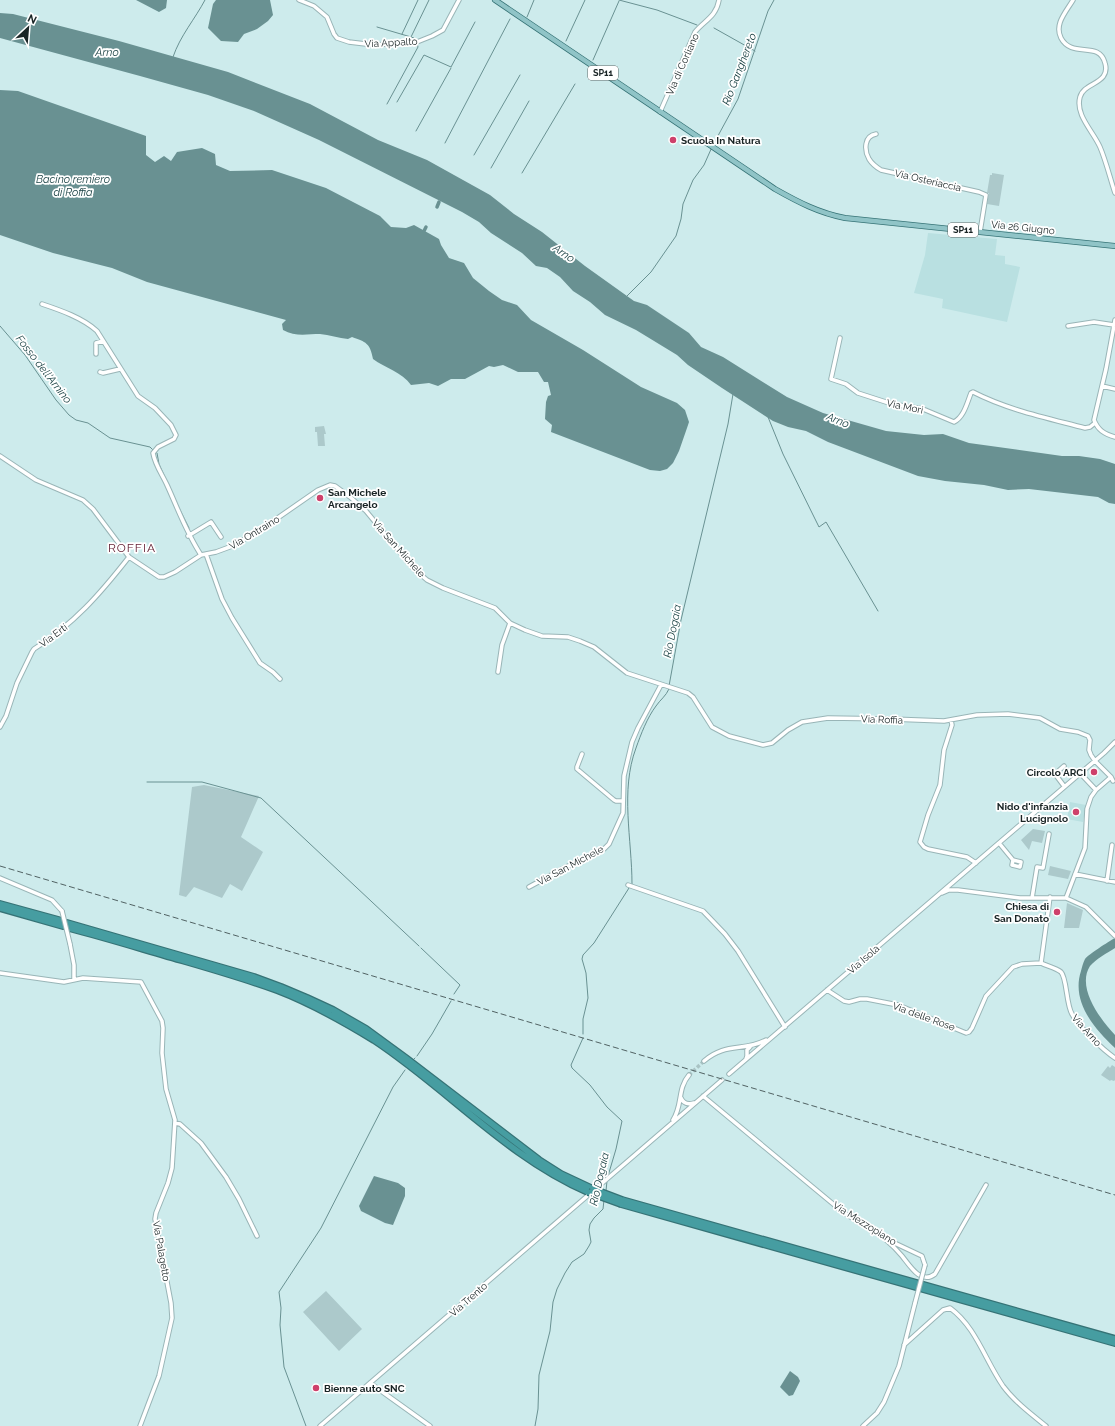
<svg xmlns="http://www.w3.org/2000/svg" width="1115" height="1426" font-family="Raleway,sans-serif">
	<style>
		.built { fill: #b9e0e1 }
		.green { fill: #acc9cb }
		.water { fill: #699192 }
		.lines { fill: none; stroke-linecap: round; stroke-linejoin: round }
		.stream { stroke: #699192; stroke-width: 1 }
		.canal { stroke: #699192; stroke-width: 3.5 }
		.minor-tunnel { stroke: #a9c3c4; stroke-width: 3.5; stroke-dasharray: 3.5 2; stroke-linecap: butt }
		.minor-casing { stroke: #99b5b7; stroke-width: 5.5 }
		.major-casing { stroke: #367376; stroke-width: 6 }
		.highway-casing { stroke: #367376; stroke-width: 8 }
		.minor { stroke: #fff; stroke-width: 3.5 }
		.major { stroke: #90c4c7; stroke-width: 4.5 }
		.highway { stroke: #469da1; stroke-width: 5.5 }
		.rail { stroke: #516263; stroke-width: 1; stroke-dasharray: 6 3; stroke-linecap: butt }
		.minor-bridge-casing { stroke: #99b5b7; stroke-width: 5.5; stroke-linecap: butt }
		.highway-bridge-casing { stroke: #367376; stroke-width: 8; stroke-linecap: butt }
		.minor-bridge { stroke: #fff; stroke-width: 3.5 }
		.highway-bridge { stroke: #469da1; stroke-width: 5.5 }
		.poi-dot { fill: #ce406b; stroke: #fff; stroke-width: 1.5 }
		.labels { text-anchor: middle; stroke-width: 3.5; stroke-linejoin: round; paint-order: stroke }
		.shield { fill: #fff; stroke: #5e6666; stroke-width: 1 }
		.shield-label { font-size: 9px; font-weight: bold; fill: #192425 }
		.street-label { font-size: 10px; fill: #192425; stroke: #fff }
		.poi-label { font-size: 10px; font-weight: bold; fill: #192425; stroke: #fff; text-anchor: start }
		.water-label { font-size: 11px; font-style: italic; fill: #153d3f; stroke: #fff }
		.quarter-label { font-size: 12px; letter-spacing: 1px; fill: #621d31; stroke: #fff }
	</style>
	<rect width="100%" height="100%" fill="#cdebec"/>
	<path class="built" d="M928,233L997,239L995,255L1005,256V264L1020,267L1007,322L942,308L943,299L914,293L925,255Z
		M1070,802L1086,805L1083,822L1067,819Z"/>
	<path class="green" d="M992,173L1004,175L999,206L987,204L989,193H987L990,175H992Z
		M324,426L326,434H324L325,446H318L317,432H315V427Z
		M204,785L259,796L241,837L263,852L242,891L230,884L222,898L194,887L186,897L179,895L192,787Z
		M1033,829L1045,831L1042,843L1032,841L1029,850L1021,840Z
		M1050,866L1071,871L1068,879L1048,875Z
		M1067,903L1083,910L1079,928H1064Z
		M1112,1065L1115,1067V1080L1114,1081L1111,1080L1110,1081L1101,1075L1108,1066L1110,1068Z
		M326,1291L362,1329L339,1351L303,1312Z"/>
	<path class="water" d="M136,0H167L166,8L159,12Z
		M216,0H270L273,15L268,21L257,29L244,34L238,42L221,41L208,28L213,4Z
		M0,13L13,14L119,41L228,72L310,104L378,140L427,160L490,195L514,214L542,232L585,266L634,301L647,305L689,333L701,347L723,357L787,397L823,413L886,431L924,435L943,434L969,443L1062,456H1079L1100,459L1115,464V504L1109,503L1098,497L1029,489L1008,490L984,485L945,481L918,476L828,442L806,431L788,427L773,421L722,388L688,365L677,355L636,330L605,315L590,302L573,291L560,277L547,268L536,266L522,253L491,233L479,222L462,212L319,140L254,111L208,95L140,76L0,38Z
		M0,90L18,91L146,136V155L155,162L164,156L171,161L177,152L202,148L215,154L216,165L230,171L272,170L326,188L380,216L391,227L406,228L414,225L439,239L441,245L449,258L464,263L473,278L489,291L502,300L517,305L531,320L583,350L641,387L677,403L685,410L689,422L687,428L679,451L673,463L667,469L660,471L650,470L551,432L552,425L545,419L546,402L548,396L551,395L548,382H544L538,372H518L503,365L494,367L489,366L465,379H451L438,386L429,383L411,385C402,372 385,368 373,359C370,343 366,342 352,337L348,339C339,338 329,335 320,334C307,334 295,337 283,330L282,324L286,320L147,282L112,268L53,253L0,235Z
		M1115,938V948C1107,953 1096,959 1090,966C1076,988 1101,1020 1115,1035V1048C1094,1028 1071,1002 1081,971C1082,967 1083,963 1085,959C1089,954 1108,942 1115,938Z
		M374,1176L398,1183L405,1188V1196L393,1225L385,1223L361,1211L359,1206Z
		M790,1371L798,1377L800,1381L793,1395L789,1396L780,1387Z"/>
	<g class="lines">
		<path class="stream" d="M619,0L657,10L697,25
			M527,17L534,0
			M377,27L411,37L414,38L415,41
			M714,28L755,51
			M402,34L418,0
			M411,37L429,0
			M566,41L585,0
			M173,57C180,36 195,19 205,0
			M593,60L619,1
			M397,102L424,55L451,67L475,22
			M387,104L418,47L417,43
			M416,131L451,68
			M445,143L510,19
			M713,145L738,99L768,11L774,0
			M474,155L520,75
			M491,168L529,101
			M522,173L575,84
			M627,296L651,272L676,236L681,219L683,204L693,180L704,165L712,147
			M0,326L25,355L56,400L69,415L76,420L88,423L110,438L150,447L153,450
			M768,417L783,454L819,527L826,522L878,611
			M156,452L157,453L159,464L176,502
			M179,508L189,528
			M669,686L681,620L728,424L733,394
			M147,782H202L261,798L419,946
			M632,884C632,839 620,791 636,748C641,734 647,718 656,706C660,700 666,696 669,689
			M421,948L460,985L454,994
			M583,1034V1019L588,998L586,973L582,959L583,955L594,943L629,888
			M583,1038L571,1065L572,1068L590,1085L607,1107L622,1121L616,1149L608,1176
			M417,1056L432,1034L451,1001
			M413,1060L415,1058
			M606,1191L607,1181
			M306,1426L284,1367L280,1325L281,1308L279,1292L321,1228L393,1087L405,1070
			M535,1426L538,1409L539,1375L550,1331L553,1302L557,1289L565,1273L572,1262L584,1254L589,1246L591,1242L589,1230L590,1224L594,1218L603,1209L604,1200"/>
		<path class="canal" d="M437,207L439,202
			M424,231L426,227"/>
		<path class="minor-tunnel" d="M689,1075L704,1061"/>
		<g class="minor-casing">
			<path id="minor" d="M299,0L314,6L327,17L334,34L337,38L349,42L374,45L417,42L432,36L443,30L459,0
				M1073,0C1066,12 1054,24 1061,38C1072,59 1099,40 1105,63C1111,84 1084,82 1080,97C1075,115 1093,131 1100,147C1106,161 1110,178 1115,193
				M660,112L695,32C705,20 716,17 719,0
				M876,134C864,136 864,150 869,159C872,164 876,167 881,170L979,192L986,195L980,232
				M42,304C60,310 83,318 97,331L138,396L155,408L171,425L176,435L174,439L158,447L153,453C155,465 162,474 167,485C178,509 186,532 201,555
				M1115,320L1106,369L1094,420C1098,430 1104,434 1115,437
				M1068,326L1094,322L1114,325
				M840,338L831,379L846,384L858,393L892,404L923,409L954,422C964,417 967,403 971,393L973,392C1008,410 1047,418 1085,428L1090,427L1095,423
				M96,354V343L103,341
				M100,372L103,373L120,369
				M1102,386L1115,389
				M0,456L36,480L83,500L93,509L129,557L159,577H164L175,572L201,555L216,552L235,545L269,524L318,490L330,485L335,486L350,497L366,511L413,568L427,580L443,588L495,608L510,623L525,630L542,636L568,637L580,641L594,647L627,673L688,693L693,697L712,727L729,736L763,745L772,743L788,730L802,722L828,718L891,719L944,721L977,715L1008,714L1040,718L1060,729L1078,732L1088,736L1090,740L1089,750L1091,755L1095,761L1111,777L1113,781
				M188,536L211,522L221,537
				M206,554L222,599L232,618L260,663L273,672L280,679
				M498,672L502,645L510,623
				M951,720L952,725L944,750L940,785L928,815L920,842L924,847L928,849L967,857L976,863
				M0,727L6,716L17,683L32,652L34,649C74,624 100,594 129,557
				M582,754L577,767V769L614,800L616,801H623
				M1064,766L1055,774L1064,786
				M1080,773L1096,790
				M999,843L1013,860L1021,862L1020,867L1012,865L1013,860
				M1075,874L1115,882
				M0,878L52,900L62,911
				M1107,881L1112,845
				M628,885L703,911L725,934L738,951L785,1027
				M529,887L566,867L595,854L604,849L609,844L623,813L624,776L632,742L638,728L661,685
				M942,893L949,890H958L1020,898H1066L1086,907L1115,936
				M1032,898L1037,867L1043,868L1049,834
				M1066,898L1085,848L1087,809L1091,797L1096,790L1111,777
				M70,944L74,965V980
				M1041,963C1047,966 1056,968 1061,972C1067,978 1066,1004 1072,1014C1078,1026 1103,1050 1115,1058
				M0,973L64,982L83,978L141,982L162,1021L163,1028L162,1053L166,1089L175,1120L172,1168L168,1183L156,1213L155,1219L171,1303L172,1318L159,1376L140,1426
				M827,990L844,1001L849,1002L860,999H867L898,1005L966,1033L969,1032L972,1028L986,996L1013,967L1022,964L1041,963L1050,897
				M746,1059L747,1056V1050L750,1047
				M704,1061C726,1042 743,1052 766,1040
				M729,1074L1104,753L1115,742
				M703,1096L844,1213L886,1239L922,1256L925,1265
				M681,1098C683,1103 688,1105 694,1103
				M673,1120C683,1105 677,1089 689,1075
				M175,1123L180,1124L201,1143L226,1177L239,1199L257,1236
				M886,1240C892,1245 897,1250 902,1256C910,1266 921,1285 935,1274L986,1185
				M904,1345L943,1310L950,1308C976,1327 985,1360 1003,1386C1014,1401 1031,1414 1046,1426
				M370,1383L430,1426
				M320,1426L722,1080
				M863,1426L877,1413L884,1402L899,1366L915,1303"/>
		</g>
		<g class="major-casing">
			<path id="major" d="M495,0L775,189C798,202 819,213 845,218L1115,246"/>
		</g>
		<g class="highway-casing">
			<path id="highway" d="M0,904L62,921
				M0,908L63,926
				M67,923L254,977L281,987L307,998L333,1010L366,1029L407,1059L539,1160L561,1174L593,1189
				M69,928C108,938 146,950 185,961C216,970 247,979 277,990C311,1003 343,1021 374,1040C447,1088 507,1157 588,1192
				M622,1200L1115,1339
				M621,1204L1115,1343"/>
		</g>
		<use href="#minor" class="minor"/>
		<use href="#major" class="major"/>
		<use href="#highway" class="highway"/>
		<path class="rail" d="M0,866L1115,1195"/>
		<g class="minor-bridge-casing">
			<path id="minor-bridge" d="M62,911L70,944
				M915,1303L925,1265"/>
		</g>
		<g class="highway-bridge-casing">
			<path id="highway-bridge" d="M593,1189L622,1200
				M588,1192L621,1204"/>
		</g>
		<use href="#minor-bridge" class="minor-bridge"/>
		<use href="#highway-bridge" class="highway-bridge"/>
	</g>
	<g class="poi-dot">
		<circle cx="673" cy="140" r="4"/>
		<circle cx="320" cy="498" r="4"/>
		<circle cx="1094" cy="772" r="4"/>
		<circle cx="1076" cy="812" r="4"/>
		<circle cx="1057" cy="912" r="4"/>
		<circle cx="316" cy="1388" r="4"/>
	</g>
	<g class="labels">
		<g class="shield">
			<rect x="588" y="66" width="30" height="14" rx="3"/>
			<rect x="948" y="223" width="30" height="14" rx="3"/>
		</g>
		<g class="shield-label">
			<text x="603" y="76">SP11</text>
			<text x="963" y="233">SP11</text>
		</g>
		<g class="street-label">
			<text transform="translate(391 42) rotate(-3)" y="4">Via Appalto</text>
			<text transform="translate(682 64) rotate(-66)" y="4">Via di Corliano</text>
			<text transform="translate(928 180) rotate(13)" y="4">Via Osteriaccia</text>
			<text transform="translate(1023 227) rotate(6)" y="4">Via 26 Giugno</text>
			<text transform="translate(905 406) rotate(12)" y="4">Via Mori</text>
			<text transform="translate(254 532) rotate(-31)" y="4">Via Ontraino</text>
			<text transform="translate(399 548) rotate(48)" y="4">Via San Michele</text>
			<text transform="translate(53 635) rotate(-36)" y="4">Via Erti</text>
			<text transform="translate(882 719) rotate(2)" y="4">Via Roffia</text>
			<text transform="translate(570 865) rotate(-28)" y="4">Via San Michele</text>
			<text transform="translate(863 959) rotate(-41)" y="4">Via Isola</text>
			<text transform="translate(924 1016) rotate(20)" y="4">Via delle Rose</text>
			<text transform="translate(1087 1030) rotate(48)" y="4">Via Arno</text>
			<text transform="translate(865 1223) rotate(32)" y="4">Via Mezzopiano</text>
			<text transform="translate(162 1251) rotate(80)" y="4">Via Palagetto</text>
			<text transform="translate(468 1299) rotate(-41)" y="4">Via Trento</text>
		</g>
		<g class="poi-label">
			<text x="681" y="144">Scuola In Natura</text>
			<text x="328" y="496">San Michele<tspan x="328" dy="12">Arcangelo</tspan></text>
			<text x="1086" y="776" text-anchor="end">Circolo ARCI</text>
			<text x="1068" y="810" text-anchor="end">Nido d'infanzia<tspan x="1068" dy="12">Lucignolo</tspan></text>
			<text x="1049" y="910" text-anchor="end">Chiesa di<tspan x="1049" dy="12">San Donato</tspan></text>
			<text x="324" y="1392">Bienne auto SNC</text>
		</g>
		<g class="water-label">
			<text x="107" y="56">Arno</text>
			<text transform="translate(739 69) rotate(-69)" y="4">Rio Ganghereto</text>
			<text x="73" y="183">Bacino remiero<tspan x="73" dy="13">di Roffia</tspan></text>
			<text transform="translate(564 253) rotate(35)" y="4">Arno</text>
			<text transform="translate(44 369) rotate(52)" y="4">Fosso dell'Arnino</text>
			<text transform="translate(838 420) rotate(21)" y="4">Arno</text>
			<text transform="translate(672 631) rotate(-79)" y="4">Rio Dogaia</text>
			<text transform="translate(599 1179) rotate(-77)" y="4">Rio Dogaia</text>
		</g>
		<g class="quarter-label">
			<text x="132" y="552">ROFFIA</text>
		</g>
	</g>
	<g transform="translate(28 28) rotate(26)" stroke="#ffffff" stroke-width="3" paint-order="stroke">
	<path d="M0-3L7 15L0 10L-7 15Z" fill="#192425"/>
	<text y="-6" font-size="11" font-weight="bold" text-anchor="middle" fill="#192425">N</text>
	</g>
</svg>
